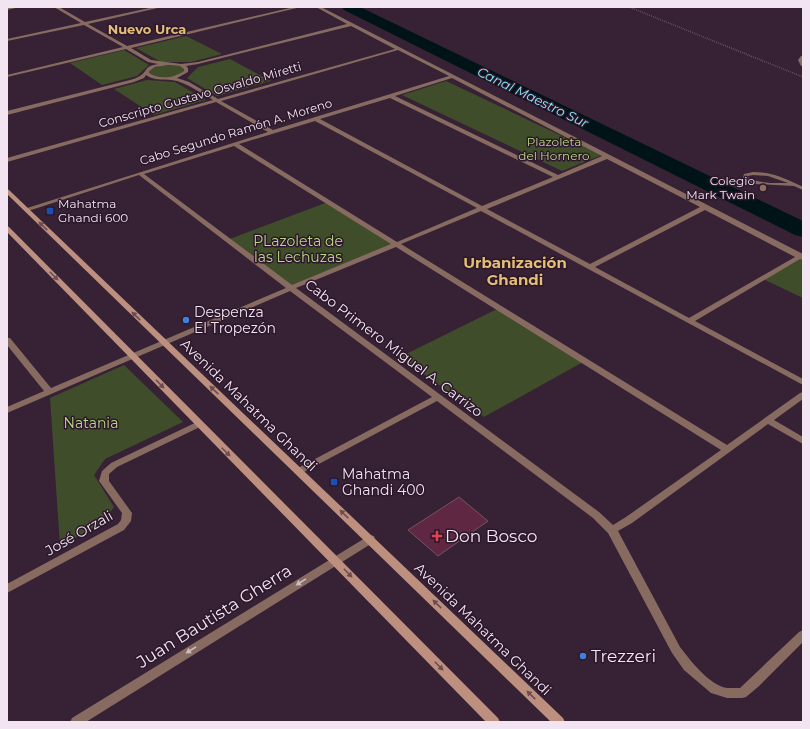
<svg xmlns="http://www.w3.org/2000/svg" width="810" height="729" font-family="Montserrat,sans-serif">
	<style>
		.green { fill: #404d2b }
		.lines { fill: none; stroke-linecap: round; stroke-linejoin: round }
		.river { fill: #001418; fill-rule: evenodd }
		.building { fill: #5f2741; stroke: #755461 }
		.path { stroke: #8f7d8e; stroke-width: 1.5; stroke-dasharray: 0.5 1.5; stroke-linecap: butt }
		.lane { fill: #876b61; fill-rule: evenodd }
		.street { fill: #876b61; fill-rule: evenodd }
		.secondary { fill: #bc8f7f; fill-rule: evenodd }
		.oneway { fill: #6d4d51 }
		.oneway2 { fill: #cdbabf }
		.education-dot { fill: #8d6e63; stroke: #2c172b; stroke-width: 1.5 }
		.transit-dot { fill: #1a4fb4; stroke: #2c172b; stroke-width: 1.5 }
		.shop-dot { fill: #3f7fe0; stroke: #2c172b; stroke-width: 1.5 }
		.health-dot { fill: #e0444e; stroke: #2c172b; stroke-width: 1.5 }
		.labels { text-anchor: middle; stroke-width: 3; stroke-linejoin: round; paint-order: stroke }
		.far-street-label { font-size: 12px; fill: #f2e4f1; stroke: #2c172b }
		.far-park-label { font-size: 12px; fill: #b9d983; stroke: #2c172b }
		.far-poi-label { font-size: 12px; fill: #f2e4f1; stroke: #2c172b; text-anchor: end }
		.far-quarter-label { font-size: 13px; font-weight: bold; fill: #e3be76; stroke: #2c172b }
		.far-water-label { font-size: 13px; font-style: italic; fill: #8decfe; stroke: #2c172b }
		.park-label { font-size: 14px; fill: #b9d983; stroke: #2c172b }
		.poi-label { font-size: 14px; fill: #f2e4f1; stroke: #2c172b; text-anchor: start }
		.street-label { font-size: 14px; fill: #f2e4f1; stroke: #2c172b }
		.neighbourhood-label { font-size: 15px; font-weight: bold; fill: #e3be76; stroke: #2c172b }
		.near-poi-label { font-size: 17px; fill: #f2e4f1; stroke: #2c172b; text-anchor: start }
		.near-street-label { font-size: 17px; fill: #f2e4f1; stroke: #2c172b }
	</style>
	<rect width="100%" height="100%" fill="#362135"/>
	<path class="green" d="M186,36L222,54L191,62H161L136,48Z
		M124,50L149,65L137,76L102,85L70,63Z
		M230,59L271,81L217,96L187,78L198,67Z
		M163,65L182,66L186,71C175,78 164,78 151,77L147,70Z
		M147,80L175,82L206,100L154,115L114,89Z
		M446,81L602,155L562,171L402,95Z
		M328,202L397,244L291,288L227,240Z
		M801,256L803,258V298L763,279Z
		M497,309L583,362L484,417L400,357Z
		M124,365L183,422L105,459L94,475L114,507L102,523L60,546L50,398Z"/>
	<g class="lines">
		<path class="river" d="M342,7H360L803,221V237L795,235L344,10Z"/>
	</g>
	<path class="building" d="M459,497L488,521L438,556L408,530Z"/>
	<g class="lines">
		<path class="path" d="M629,7L803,77"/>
		<path class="lane" d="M753,172C772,172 787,179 803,187V190L794,186L756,184L749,182L743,178L744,174ZM753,175L768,176L788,183C774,183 760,184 747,177L748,176Z"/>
		<path class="street" d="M11,7H20L7,10V8Z
			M54,7H59L85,22L154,7H162L88,24L127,46L294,7H301L131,48L151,60L181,64L198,62L347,24L316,7H321L803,254V260L800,259L695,321L803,379V385L481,211L401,244L727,445L800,393L803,392V399L774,420L803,437V444L768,424L632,523L618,531L680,647C690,660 709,685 727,688C731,688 736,688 740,688L799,632L803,630V642L758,687L746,697L742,698H727L711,693L684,670L672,653L608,533L593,518L437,401L302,473H296L294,471L296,469L432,397L290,291L7,413V407L44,391L7,345V338H10L51,388L286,288L139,175L28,211H24V209L268,132L216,102L7,162V158L213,100C201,93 190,85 177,81C166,78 156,82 146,75L144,78L134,82L7,115V111L130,80C133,79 137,78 140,76C148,71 144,66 158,64L148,62L126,49L7,77V75L123,47L84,25L7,41V39L81,23ZM351,26L395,49L218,99L189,82L177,78L188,72V68L186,66L198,64ZM398,50L449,76L273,130L221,101ZM168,65L180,66L184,69V71C174,78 159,80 149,73V71L155,67ZM452,78L602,156L558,175L395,96ZM390,98L553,177L482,206L320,119ZM315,121L477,208L397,242L239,144ZM234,146L391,244L292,285L144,174ZM607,159L700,207L590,264L487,209ZM705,210L795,257L689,318L595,267ZM396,247L721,450L626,517L613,525L599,512L296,288Z
			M801,56H803V66H801L798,60Z
			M199,421L203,424L202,426L117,467L109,474V481L132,513L131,521L124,530L7,593V584L118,524L121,520L122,513L99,481L102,471L111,463Z
			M370,535L374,536L375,539L374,542L86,722H70L72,718Z"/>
		<path class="secondary" d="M7,189L9,190L563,718L565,722H551L7,194Z
			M7,226L9,227L498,718L500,722H486L7,232Z"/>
	</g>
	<defs><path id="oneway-solid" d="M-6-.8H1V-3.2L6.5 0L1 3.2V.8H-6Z"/></defs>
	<g class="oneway">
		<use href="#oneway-solid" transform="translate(43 226) rotate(-136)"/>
		<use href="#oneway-solid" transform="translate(54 276) rotate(45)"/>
		<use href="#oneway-solid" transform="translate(136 316) rotate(-136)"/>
		<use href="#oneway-solid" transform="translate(160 384) rotate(46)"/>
		<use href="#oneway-solid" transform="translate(214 390) rotate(-137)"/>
		<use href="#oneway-solid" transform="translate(226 452) rotate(45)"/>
		<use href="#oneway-solid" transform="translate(344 514) rotate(-136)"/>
		<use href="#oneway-solid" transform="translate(348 573) rotate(46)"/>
		<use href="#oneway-solid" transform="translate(437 604) rotate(-136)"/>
		<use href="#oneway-solid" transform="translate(439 666) rotate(46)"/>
		<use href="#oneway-solid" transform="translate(531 695) rotate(-136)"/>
	</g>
	<g class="oneway2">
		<use href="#oneway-solid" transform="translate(301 582) rotate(148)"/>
		<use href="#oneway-solid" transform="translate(191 650) rotate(148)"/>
	</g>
	<circle class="education-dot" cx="763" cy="188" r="4"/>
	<g class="transit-dot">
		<rect x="46" y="207" width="8" height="8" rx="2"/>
		<rect x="330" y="478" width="8" height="8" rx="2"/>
	</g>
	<g class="shop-dot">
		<circle cx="186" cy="320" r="4"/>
		<circle cx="583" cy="656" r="4"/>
	</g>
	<path class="health-dot" d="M435 530h4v4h4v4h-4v4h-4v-4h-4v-4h4z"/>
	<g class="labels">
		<g class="far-street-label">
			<text transform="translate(200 95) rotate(-16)" y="4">Conscripto Gustavo Osvaldo Miretti</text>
			<text transform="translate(236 132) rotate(-17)" y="4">Cabo Segundo Ramón A. Moreno</text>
		</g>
		<g class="far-park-label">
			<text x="554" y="146">Plazoleta<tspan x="554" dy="14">del Hornero</tspan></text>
		</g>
		<g class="far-poi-label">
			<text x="755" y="185">Colegio<tspan x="755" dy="14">Mark Twain</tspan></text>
			<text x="58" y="208" text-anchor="start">Mahatma<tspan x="58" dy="14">Ghandi 600</tspan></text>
		</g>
		<g class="far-quarter-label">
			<text x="147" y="34">Nuevo Urca</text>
		</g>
		<g class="far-water-label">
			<text transform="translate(533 97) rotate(26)" y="5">Canal Maestro Sur</text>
		</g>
		<g class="park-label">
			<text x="298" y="246">PLazoleta de<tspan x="298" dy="16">las Lechuzas</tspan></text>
			<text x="91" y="428">Natania</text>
		</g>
		<g class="poi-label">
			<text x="194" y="317">Despenza<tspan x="194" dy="16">El Tropezón</tspan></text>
			<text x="342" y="479">Mahatma<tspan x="342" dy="16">Ghandi 400</tspan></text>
		</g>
		<g class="street-label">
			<text transform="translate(394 348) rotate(37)" y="5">Cabo Primero Miguel A. Carrizo</text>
			<text transform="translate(249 405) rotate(44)" y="5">Avenida Mahatma Ghandi</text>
			<text transform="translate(79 533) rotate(-30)" y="5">José Orzali</text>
			<text transform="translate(483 629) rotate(44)" y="5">Avenida Mahatma Ghandi</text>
		</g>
		<g class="neighbourhood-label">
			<text x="515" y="268">Urbanización<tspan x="515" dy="17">Ghandi</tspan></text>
		</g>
		<g class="near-poi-label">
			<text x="445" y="542">Don Bosco</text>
			<text x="591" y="662">Trezzeri</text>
		</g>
		<g class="near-street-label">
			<text transform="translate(214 616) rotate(-32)" y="6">Juan Bautista Gherra</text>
		</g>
	</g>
	<rect width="810" height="729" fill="none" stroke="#f2e4f1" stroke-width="16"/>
</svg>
